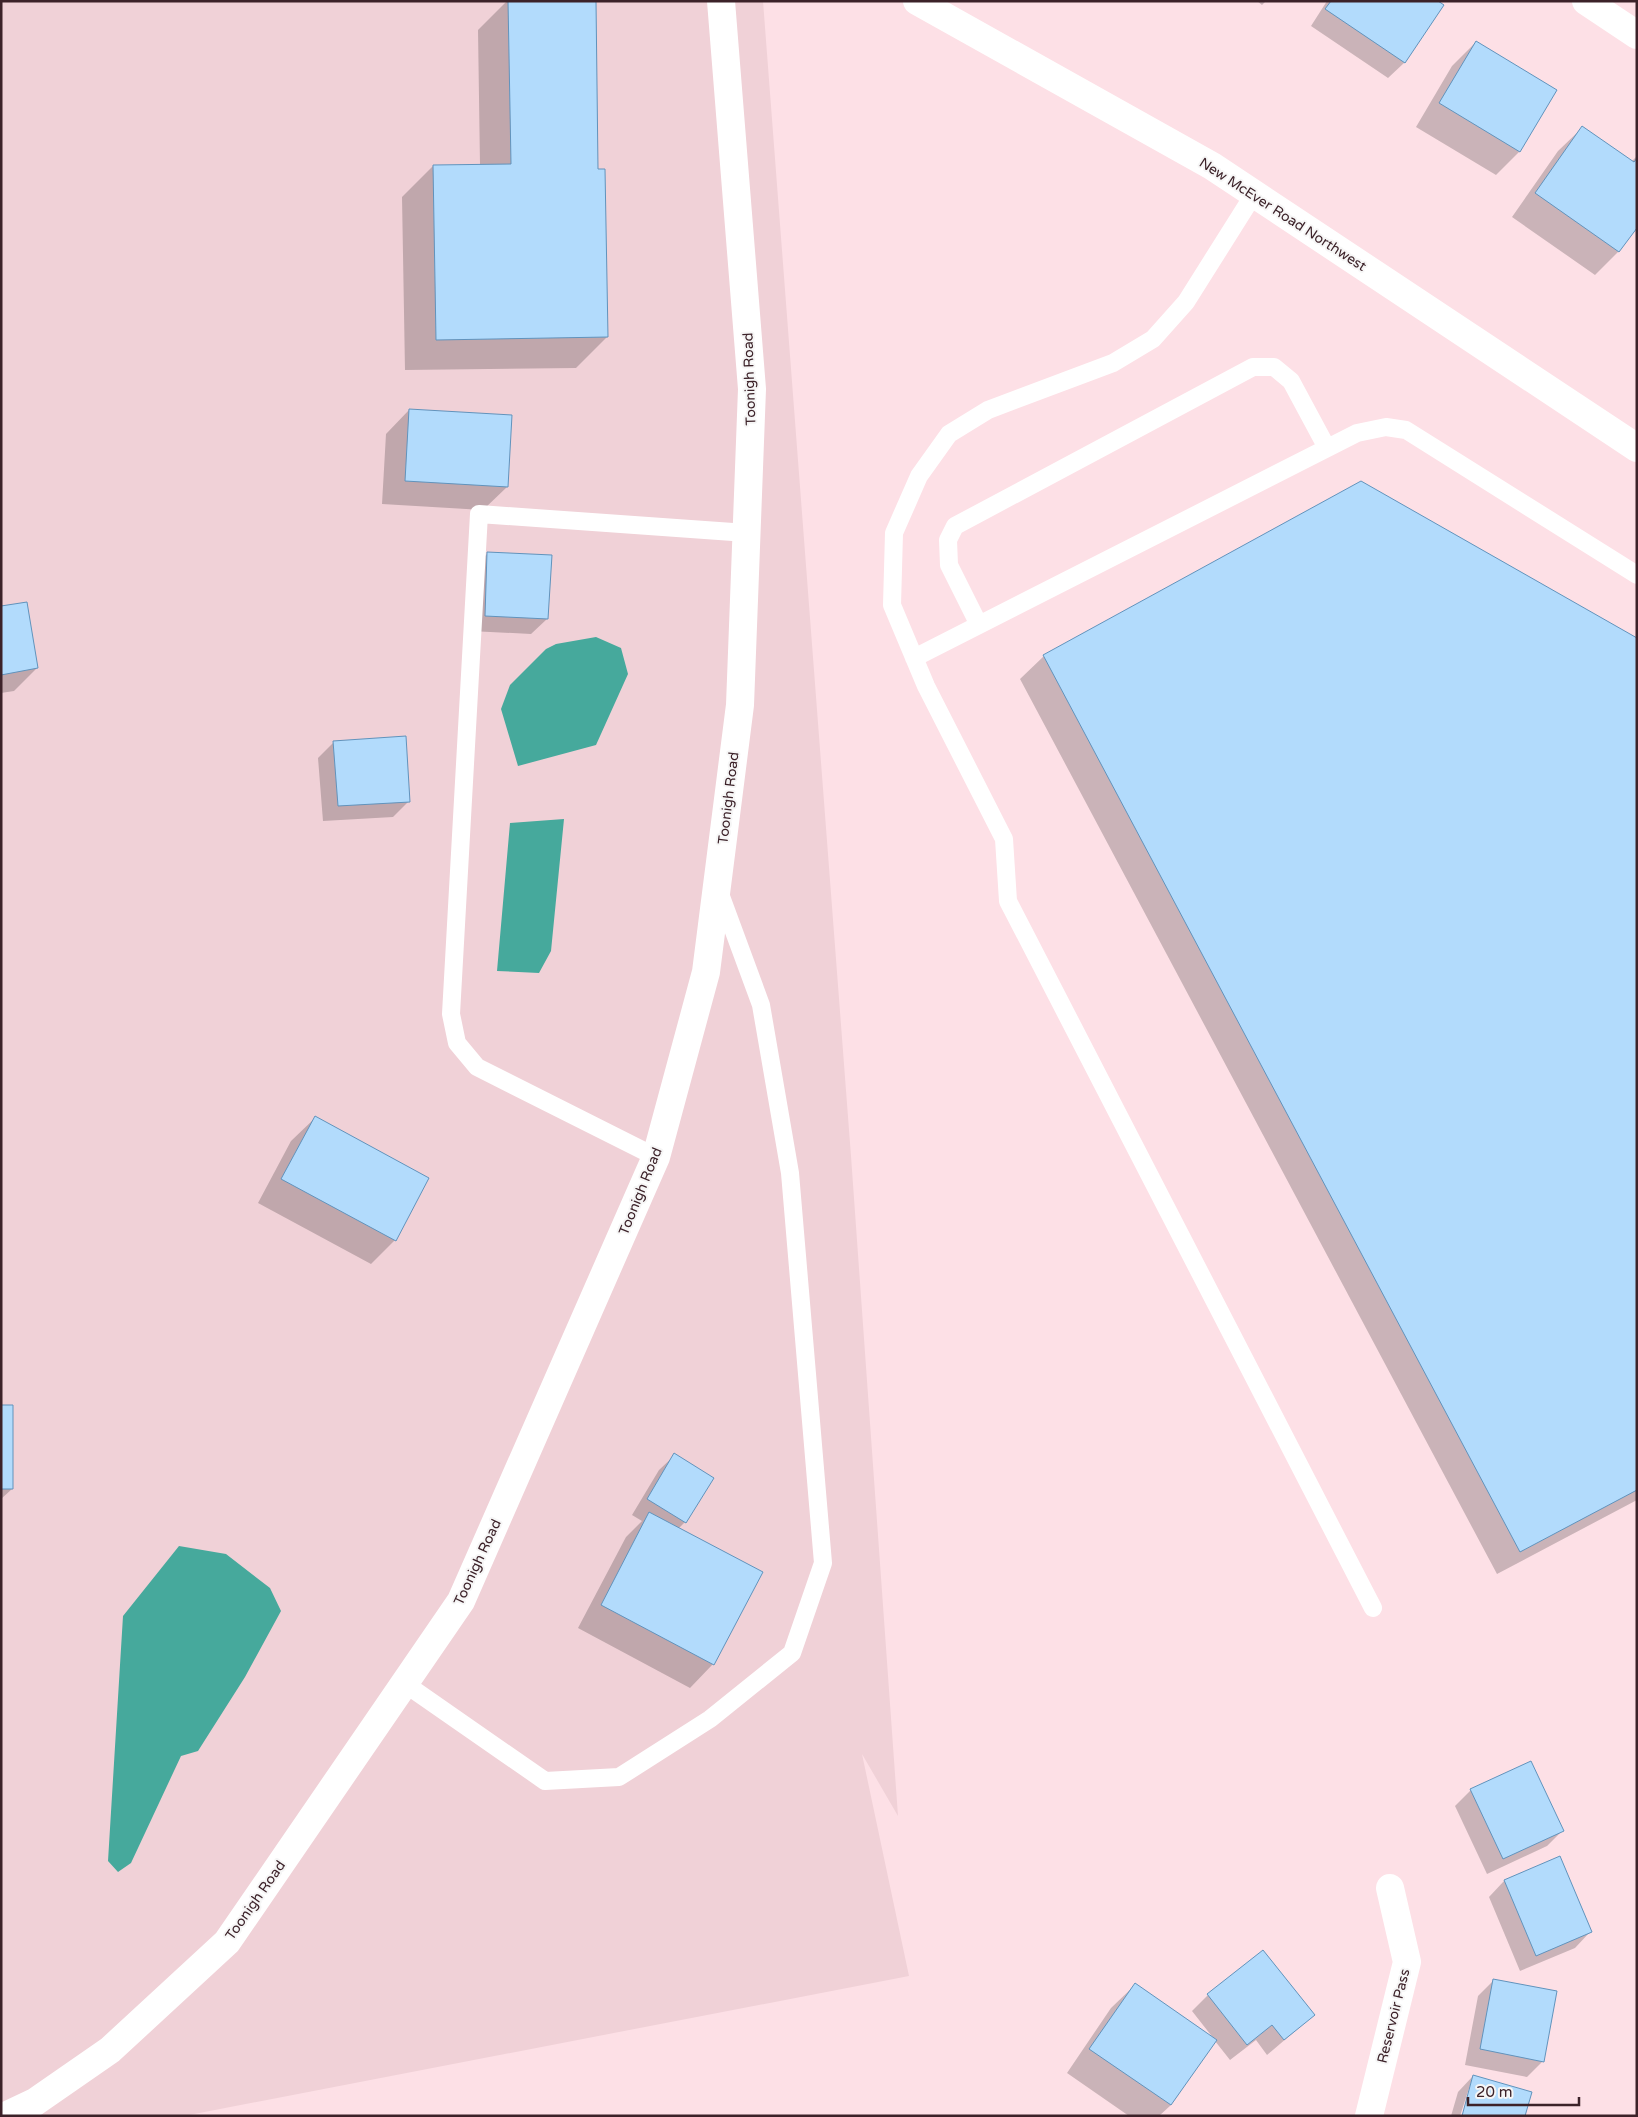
<svg xmlns="http://www.w3.org/2000/svg" width="1638" height="2117" font-family="'Varela Round',sans-serif">
	<style>
		.built { fill: #f0d1d7 }
		.water { fill: #46a99c }
		.shadow { fill: #0003 }
		.building { fill: #b2dbfc; stroke: #6193bc }
		.lines { fill: none; stroke-linecap: round; stroke-linejoin: round }
		.lane { stroke: #fff; stroke-width: 18 }
		.street { stroke: #fff; stroke-width: 28 }
		.secondary { stroke: #fff; stroke-width: 28 }
		.labels { text-anchor: middle; stroke-width: 4; stroke-linejoin: round; paint-order: stroke }
		.street-label { font-size: 14px; fill: #3c2229; stroke: #f6f6f6 }
	</style>
	<rect width="100%" height="100%" fill="#fde0e6"/>
	<path class="built" d="M1,1H763L851,1156L898,1816L862,1754L909,1976L184,2116H1Z"/>
	<path class="water" d="M596,637L621,648L628,674L596,745L518,766L501,709L510,685L546,649L556,644Z
		M564,819L551,951L539,973L497,971L510,823Z
		M179,1546L226,1554L270,1588L281,1611L245,1677L198,1751L181,1756L131,1863L118,1872L108,1861L123,1616Z"/>
	<path class="shadow" d="M507,1H594L597,170L607,337L576,368L405,370L402,197L433,166L480,165L478,30Z
		M1257,1H1266L1262,5Z
		M1327,1H1435L1442,6L1404,63L1388,78L1311,26Z
		M1476,42L1556,91L1519,152L1496,175L1416,127L1452,66Z
		M1582,128L1631,162L1637,156V225L1618,252L1595,275L1512,217L1558,151Z
		M409,410L507,487L483,510L382,504L386,434Z
		M488,553L547,619L531,634L470,631L472,569Z
		M1,607L37,668L14,691L1,693Z
		M1637,640V1500L1497,1574L1020,679L1044,656Z
		M334,742L409,801L393,817L323,821L318,758Z
		M315,1118L395,1240L371,1264L258,1203L291,1141Z
		M1,1406L12,1489L1,1499Z
		M675,1455L685,1522L678,1529L713,1664L690,1688L578,1628L626,1537L642,1521L632,1515L659,1470Z
		M1531,1763L1562,1831L1547,1846L1487,1874L1455,1806L1471,1790Z
		M1504,1881L1590,1932L1575,1948L1520,1971L1489,1897Z
		M1263,1951L1314,2015L1267,2055L1256,2040L1230,2060L1215,2041L1171,2105L1159,2116H1129L1067,2073L1111,2008L1135,1985L1214,2039L1192,2011L1208,1995Z
		M1494,1980L1543,2061L1527,2077L1465,2065L1478,1996Z
		M1473,2076L1460,2116H1451L1458,2092Z"/>
	<path class="building" d="M508,1H596L598,169H605L608,337L436,340L433,165L511,164Z
		M1331,1H1438L1444,5L1405,63L1325,9Z
		M1476,41L1557,90L1520,152L1439,103Z
		M1582,126L1634,162L1637,158V228L1619,252L1535,193Z
		M409,409L512,415L508,487L405,481Z
		M1361,481L1637,638V1490L1520,1552L1043,655Z
		M487,552L552,555L548,619L485,616Z
		M27,602L38,668L1,675V606Z
		M406,736L410,802L338,806L333,741Z
		M315,1116L429,1178L396,1241L281,1179Z
		M1,1405H13V1489H1Z
		M674,1453L714,1478L686,1523L647,1499Z
		M649,1512L763,1572L714,1665L601,1605Z
		M1531,1761L1564,1831L1503,1859L1470,1789Z
		M1560,1856L1592,1932L1536,1956L1504,1880Z
		M1263,1950L1315,2015L1284,2040L1272,2025L1247,2045L1207,1994Z
		M1493,1979L1557,1991L1544,2062L1480,2049Z
		M1135,1983L1217,2040L1171,2105L1089,2049Z
		M1473,2075L1532,2092L1525,2116H1462Z"/>
	<g class="lines">
		<path class="lane" d="M1254,194L1186,302L1153,339L1113,363L988,410L949,434L919,476L894,533L892,605L926,686L1004,839L1008,901L1373,1608
			M979,625L949,565L948,540L955,526L1253,367H1274L1291,381L1327,448
			M914,658L1357,433L1386,427L1406,430L1637,575
			M656,1157L477,1067L457,1043L451,1014L479,514L747,533
			M404,1683L545,1781L619,1777L710,1719L792,1653L823,1563L790,1173L761,1005L719,891"/>
		<path class="street" d="M1586,1L1637,35
			M5,2116L35,2102L110,2050L227,1942L461,1601L656,1157L706,972L740,705L752,389L721,1
			M1369,2116L1407,1962L1390,1888"/>
		<path class="secondary" d="M917,1L1212,166L1637,448"/>
	</g>
	<g class="labels">
		<g class="street-label">
			<text transform="translate(1283 214) rotate(33)" y="5">New McEver Road Northwest</text>
			<text transform="translate(749 379) rotate(-92)" y="5">Toonigh Road</text>
			<text transform="translate(728 798) rotate(-83)" y="5">Toonigh Road</text>
			<text transform="translate(640 1191) rotate(-68)" y="5">Toonigh Road</text>
			<text transform="translate(477 1562) rotate(-65)" y="5">Toonigh Road</text>
			<text transform="translate(255 1900) rotate(-55)" y="5">Toonigh Road</text>
			<text transform="translate(1393 2016) rotate(-76)" y="5">Reservoir Pass</text>
		</g>
	</g>
	<rect width="1638" height="2117" fill="none" stroke="#3c2229" stroke-width="5"/>
	<path d="M1468 2097v8h111v-8" fill="none" stroke="#3c2229" stroke-width="2.5"/>
	<text x="1476" y="2097" font-size="15" fill="#3c2229" stroke="#f6f6f6" stroke-width="4" paint-order="stroke">20 m</text>
</svg>
